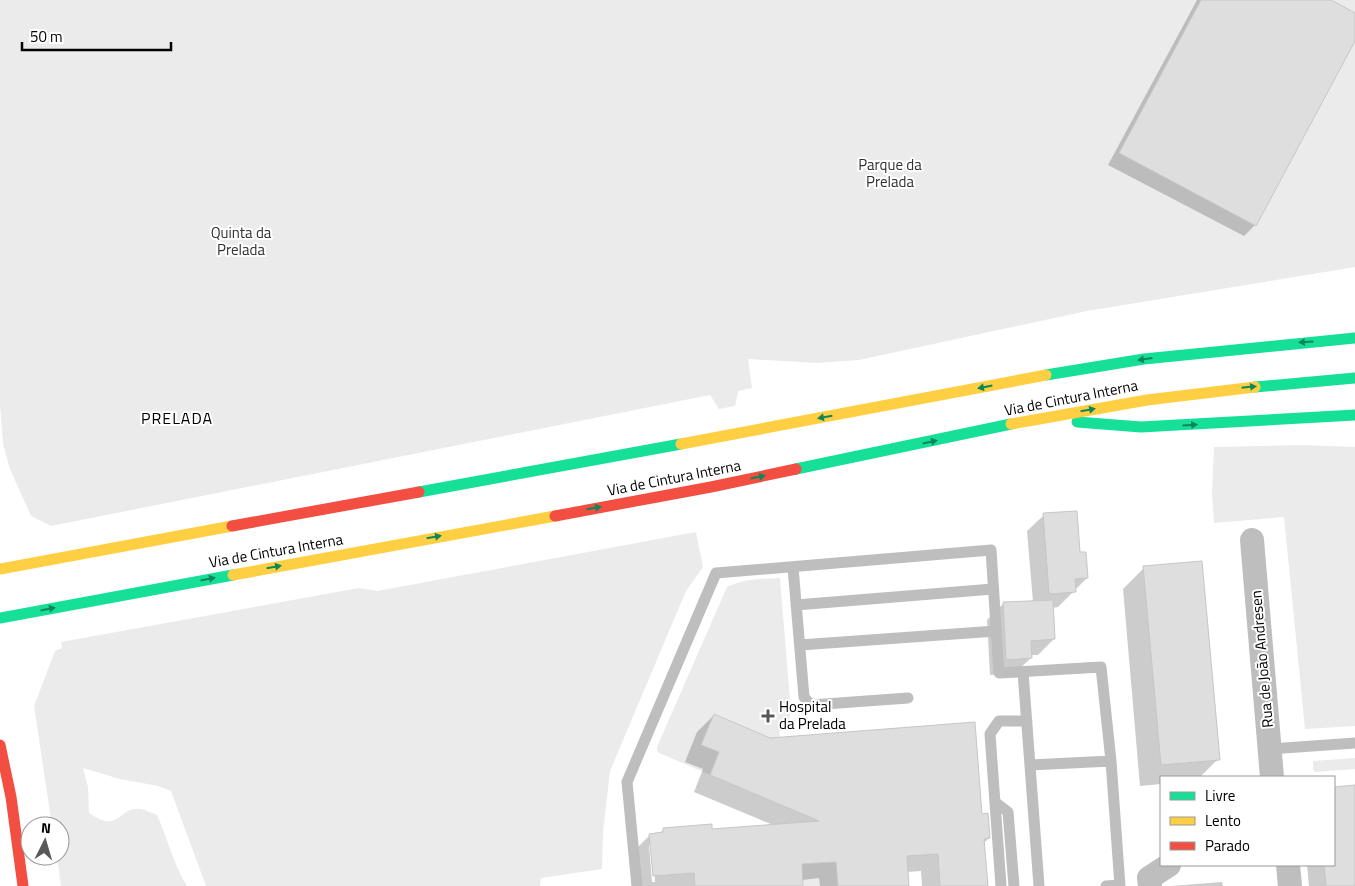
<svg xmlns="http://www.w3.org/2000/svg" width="1355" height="886" font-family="'Titillium Web',sans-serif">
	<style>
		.green { fill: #ebebeb }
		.shadow { fill: #0003; fill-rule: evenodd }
		.building { fill: #dedede; stroke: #c6c6c6 }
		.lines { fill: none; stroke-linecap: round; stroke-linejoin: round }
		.lane { stroke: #bebebe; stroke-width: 11 }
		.street { stroke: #bebebe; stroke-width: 24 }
		.fast { stroke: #16e098; stroke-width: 11 }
		.slow { stroke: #ffcf43; stroke-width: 11 }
		.jam { stroke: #f24e42; stroke-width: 11 }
		.oneway { fill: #0d865b }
		.poi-dot { fill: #595959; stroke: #fff; stroke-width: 2 }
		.labels { text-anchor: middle; stroke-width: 4; stroke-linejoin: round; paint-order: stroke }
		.park-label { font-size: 15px; fill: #313131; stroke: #fff }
		.street-label { font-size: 15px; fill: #000; stroke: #fff }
		.poi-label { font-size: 15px; fill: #000; stroke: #fff; text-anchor: start }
		.neighbourhood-label { font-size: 16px; letter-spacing: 1px; fill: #000; stroke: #fff }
	</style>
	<rect width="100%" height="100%" fill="#fff"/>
	<path class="green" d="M0,0H1355V267L1087,311L859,360L817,363L748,359L752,388L738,391L735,406L719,409L710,395L51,526L31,516L10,469L3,444L0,404Z
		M1302,445L1355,447V726L1305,729L1284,517L1214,523L1212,493L1214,447Z
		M696,532L703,567L686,591L610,771L603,832L602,869L541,878L540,886H206L171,791L158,786L120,779L83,768L88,787L89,813C121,835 117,806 141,809C146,810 152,813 157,815C167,837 174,866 187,886H61L57,856H60V826H52L34,706L55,651L62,648L61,642L359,588L377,591Z
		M780,578L791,712L789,719L779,721L780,742L714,714L701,744L719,752L710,775L657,752V747L727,587C745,578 761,579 780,578Z
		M1355,758V769L1315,772L1313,769V761Z
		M836,862L838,886H803L802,864Z"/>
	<path class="shadow" d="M1197,0H1328L1355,14V38L1255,225L1244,236L1108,165Z
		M1044,515L1078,553L1087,578L1058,607L1052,608L1054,639L1038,655H1030L1031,658L1014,674L990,675L987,620L1003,604L1033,602L1027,531Z
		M1144,568L1218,759L1200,777H1161V784L1140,786L1123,589Z
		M714,715L769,739L981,815L989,838L983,844L987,886H922L921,871L907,872L908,886H820L819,878L802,880V886H636L633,852L650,835L659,834L663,830H711L773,825L694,792L703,769L685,762L697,732ZM649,845H652L655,882H652Z
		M1355,786V886H1309L1307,865H1334V788Z
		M1222,882L1223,886H1171Z"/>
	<path class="building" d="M1201,0H1331L1355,13V41L1256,226L1119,153Z
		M1077,511L1080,552H1086L1088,578L1075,579L1076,592L1049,594L1043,513Z
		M1202,561L1220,760L1161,765L1143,566Z
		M1053,600L1055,639L1031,641L1032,658L1006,660L1003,602Z
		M714,714L770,738L975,722L982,814L988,813L990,838L984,839L988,886H940L938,854L907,856L909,886H838L836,862L802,864L803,886H695L694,873L653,876L649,834L663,832V828L712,824V829L819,821L710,775L719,752L701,745Z
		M1355,785V886H1326L1324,865H1334V787Z"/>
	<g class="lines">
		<path class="lane" d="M793,567L804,697L811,705L908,698
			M796,605L993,589
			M800,645L996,631
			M1023,672L1039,886
			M1269,749L1355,743
			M1030,765L1111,761
			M995,802L1008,812L1014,886
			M637,886L627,782L716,573L991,550L999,673L1101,667L1111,761L1120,886
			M1001,886L990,734L999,721H1027
			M1106,886L1120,885"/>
		<path class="street" d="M1252,540L1272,777
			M1288,865L1290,886
			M1150,886L1149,878L1169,865"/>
		<path class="fast" d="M1046,375L1144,359L1355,338
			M1255,387L1355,378
			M1077,422L1141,427L1355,415
			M796,469L1011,424
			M419,492L681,444
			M0,618L233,575"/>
		<path class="slow" d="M1011,424L1147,400L1255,387
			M681,444L1046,375
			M0,569L232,526
			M233,575L555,516"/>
		<path class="jam" d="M555,516L711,487L796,469
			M232,526L419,492
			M0,745L11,797L23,886"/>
	</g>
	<defs><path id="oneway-solid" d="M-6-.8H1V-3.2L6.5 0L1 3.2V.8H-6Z" transform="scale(1.25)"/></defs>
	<g class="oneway">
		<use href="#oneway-solid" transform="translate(1306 342) rotate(176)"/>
		<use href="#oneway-solid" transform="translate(1145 359) rotate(172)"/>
		<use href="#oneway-solid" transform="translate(985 387) rotate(169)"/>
		<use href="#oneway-solid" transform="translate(1249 387) rotate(-6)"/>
		<use href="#oneway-solid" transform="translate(1088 410) rotate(-10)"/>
		<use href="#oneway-solid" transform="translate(825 417) rotate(170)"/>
		<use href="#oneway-solid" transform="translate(1190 425) rotate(-3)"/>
		<use href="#oneway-solid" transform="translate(930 442) rotate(-12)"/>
		<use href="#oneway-solid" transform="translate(758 477) rotate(-11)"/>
		<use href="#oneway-solid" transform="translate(594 508) rotate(-10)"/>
		<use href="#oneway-solid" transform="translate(434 537) rotate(-10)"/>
		<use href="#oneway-solid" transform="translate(274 567) rotate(-10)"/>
		<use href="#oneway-solid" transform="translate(208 579) rotate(-11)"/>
		<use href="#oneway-solid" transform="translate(48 609) rotate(-11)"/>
	</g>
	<path class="poi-dot" d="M765.5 708.5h5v5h5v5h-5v5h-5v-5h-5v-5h5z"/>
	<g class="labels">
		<g class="park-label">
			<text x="890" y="170">Parque da<tspan x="890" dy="17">Prelada</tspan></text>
			<text x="241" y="238">Quinta da<tspan x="241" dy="17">Prelada</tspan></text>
		</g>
		<g class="street-label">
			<text transform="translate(1071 398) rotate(-11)" y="5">Via de Cintura Interna</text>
			<text transform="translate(674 478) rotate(-11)" y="5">Via de Cintura Interna</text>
			<text transform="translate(276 551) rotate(-10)" y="5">Via de Cintura Interna</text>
			<text transform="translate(1262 659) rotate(-95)" y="5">Rua de João Andresen</text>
		</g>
		<g class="poi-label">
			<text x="779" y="712">Hospital<tspan x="779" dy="17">da Prelada</tspan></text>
		</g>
		<g class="neighbourhood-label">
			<text x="177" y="424">PRELADA</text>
		</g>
	</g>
	<rect x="1160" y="776" width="175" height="90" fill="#ffffff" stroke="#999999"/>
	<rect x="1170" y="792" width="25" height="8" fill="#16e098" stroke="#999999"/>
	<text x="1205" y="801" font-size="15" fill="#000000">Livre</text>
	<rect x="1170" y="817" width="25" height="8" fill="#ffcf43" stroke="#999999"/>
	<text x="1205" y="826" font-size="15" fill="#000000">Lento</text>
	<rect x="1170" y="842" width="25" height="8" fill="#f24e42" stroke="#999999"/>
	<text x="1205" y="851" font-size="15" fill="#000000">Parado</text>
	<g transform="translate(45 841) rotate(5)"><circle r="24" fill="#ffffff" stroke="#999999"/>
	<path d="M0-4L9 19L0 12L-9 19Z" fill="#595959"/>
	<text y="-8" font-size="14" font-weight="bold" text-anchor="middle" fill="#000000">N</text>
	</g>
	<path d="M22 42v8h149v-8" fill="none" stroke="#000000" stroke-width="2.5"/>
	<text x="30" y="42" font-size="15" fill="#000000" stroke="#ffffff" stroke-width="4" paint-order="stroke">50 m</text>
</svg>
